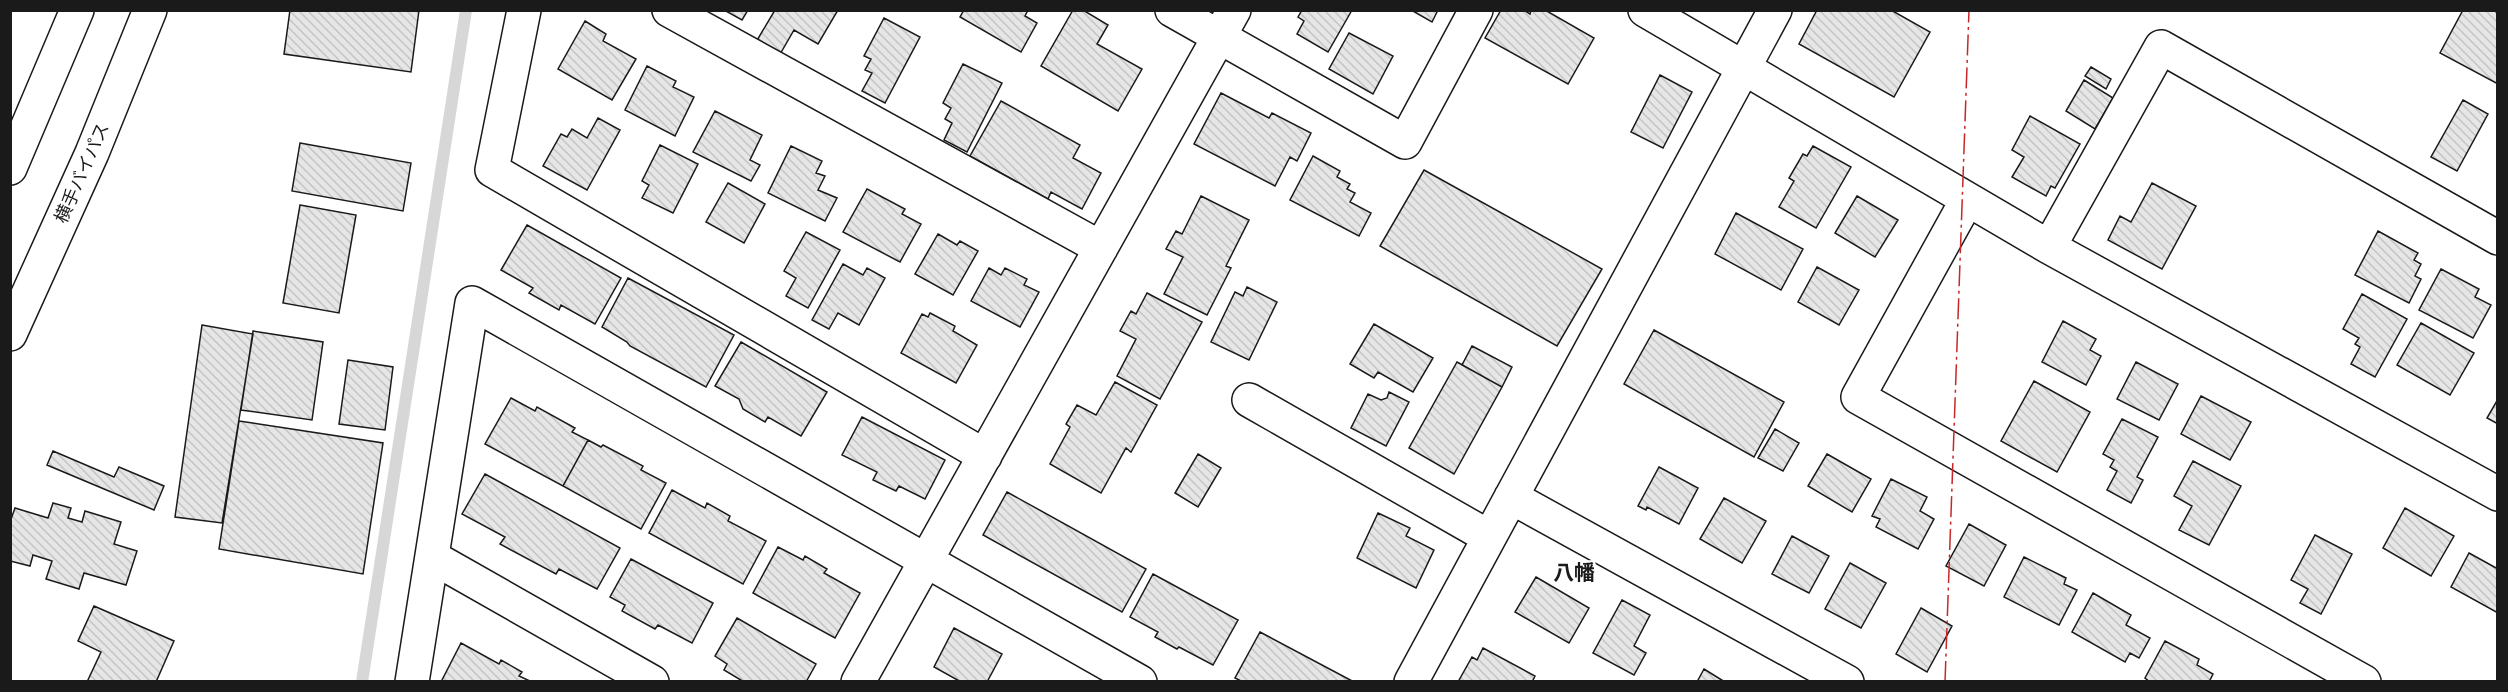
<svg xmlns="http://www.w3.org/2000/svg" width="2508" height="692" font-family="Montserrat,'Noto Sans JP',sans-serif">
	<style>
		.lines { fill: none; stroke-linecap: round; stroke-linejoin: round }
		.stream { stroke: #d7d7d7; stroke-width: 12 }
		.building { fill: url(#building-back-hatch); stroke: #1a1a1a; stroke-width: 1.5 }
		.minor-casing { stroke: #1a1a1a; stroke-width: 36 }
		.highway-casing { stroke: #1a1a1a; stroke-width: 36 }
		.minor { stroke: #fff; stroke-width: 33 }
		.highway { stroke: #fff; stroke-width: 33 }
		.power { stroke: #c62828; stroke-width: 1.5; stroke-dasharray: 21 4.5 3 4.5; stroke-linecap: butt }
		.labels { text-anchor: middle; stroke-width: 4.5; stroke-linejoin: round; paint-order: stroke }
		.street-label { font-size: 18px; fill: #1a1a1a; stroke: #fff }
		.quarter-label { font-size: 21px; font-weight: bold; fill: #1a1a1a; stroke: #fff }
	</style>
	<defs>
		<pattern id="building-back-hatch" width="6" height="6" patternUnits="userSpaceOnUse" patternTransform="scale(1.5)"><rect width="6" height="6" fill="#e6e6e6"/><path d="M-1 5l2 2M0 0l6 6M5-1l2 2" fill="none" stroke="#c5c5c5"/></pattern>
	</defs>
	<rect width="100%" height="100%" fill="#fff"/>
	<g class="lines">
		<path class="stream" d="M362,682L466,10"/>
	</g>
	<path class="building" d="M290,10H419L411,72L284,54Z
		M724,10H748L742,20Z
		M775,10H838L818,44L794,30L779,56L756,42Z
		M964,10H1028L1025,16L1037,23L1021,52L960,17Z
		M1073,10H1083L1108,25L1097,44L1142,69L1118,111L1041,66Z
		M1302,10H1352L1328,52L1297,34L1304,21L1298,17Z
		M1411,10H1438L1432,22Z
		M1501,10H1524L1530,14L1531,10H1545L1594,38L1568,84L1485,38Z
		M1817,10H1891L1930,32L1894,97L1799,44Z
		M2463,10H2493L2498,13V84L2440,53Z
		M884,18L920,37L885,103L862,91L872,73L865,70L871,59L864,56Z
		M585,21L606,34L603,41L636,59L612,100L558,69Z
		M1349,33L1393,56L1373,94L1329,69Z
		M963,64L1002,83L967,152L944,140L952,123L945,119L951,108L943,103Z
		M647,66L676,81L673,87L694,97L675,136L625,110Z
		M2091,67L2111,79L2106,89L2085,76Z
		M1660,75L1692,92L1663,148L1631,132Z
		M2084,80L2113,98L2095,129L2066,111Z
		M1221,93L1269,118L1272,113L1311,133L1297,161L1290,157L1275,186L1194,144Z
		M2463,100L2488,114L2457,171L2431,157Z
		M1001,101L1080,145L1073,158L1101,173L1082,209L1051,192L1048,199L970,156Z
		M715,111L762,135L750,160L760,165L751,181L693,152Z
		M2030,116L2080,144L2055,188L2051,186L2046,196L2012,177L2024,157L2012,150Z
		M598,118L620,130L587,190L543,166L561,134L567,137L572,129L587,138Z
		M300,143L411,163L403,211L292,191Z
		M660,145L698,164L673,213L642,198L649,185L642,181Z
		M791,146L822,161L816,173L825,176L818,190L837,198L825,221L768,193Z
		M1813,146L1851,167L1816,228L1779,207L1794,181L1789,178L1803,154L1807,156Z
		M1313,156L1340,171L1337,177L1350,184L1347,189L1355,193L1350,202L1371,213L1359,236L1290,200Z
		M1424,170L1602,269L1557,346L1380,246Z
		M728,183L765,204L744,243L706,222Z
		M2152,183L2196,206L2162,269L2108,240L2120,216L2131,222Z
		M867,189L905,209L902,214L921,224L900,262L843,232Z
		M1201,196L1249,220L1226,266L1231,268L1207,315L1164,294L1183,257L1166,249L1176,231L1182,234Z
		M1857,196L1898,220L1875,257L1835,233Z
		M300,205L356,215L339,313L283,303Z
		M1736,213L1803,249L1781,290L1715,254Z
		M527,225L621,278L595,324L561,305L559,310L529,293L533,288L501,270Z
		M2378,231L2418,253L2414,260L2421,264L2415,276L2421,279L2409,303L2355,275Z
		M806,232L840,250L808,308L786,296L796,278L784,271Z
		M938,234L957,245L960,241L978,251L953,295L915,274Z
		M843,264L863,275L867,268L885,278L859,325L838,313L829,329L812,320Z
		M1817,267L1859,290L1839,325L1798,302Z
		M989,268L1001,275L1005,268L1027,279L1024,285L1039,292L1020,327L971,301Z
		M2441,269L2479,289L2475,297L2491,305L2473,338L2419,310Z
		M628,278L734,335L706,387L630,346L627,342L602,327Z
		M1247,287L1277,302L1249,360L1211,342L1235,292L1243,296Z
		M1147,293L1202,322L1160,399L1117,376L1136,339L1120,331L1131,311L1136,314Z
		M2362,294L2407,319L2375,377L2351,364L2360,347L2355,344L2359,338L2343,329Z
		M930,313L955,326L953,331L977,345L956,383L901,353L922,314L928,317Z
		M2063,321L2096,339L2090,350L2101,356L2086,385L2042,362Z
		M2421,323L2474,353L2450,395L2397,365Z
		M1374,324L1433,358L1413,392L1378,372L1374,378L1350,364Z
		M202,325L253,334L222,523L175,517Z
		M1654,330L1784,402L1754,457L1624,384Z
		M253,331L323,342L312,420L241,410Z
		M741,342L827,392L801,436L768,417L765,422L743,409L739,399L715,386Z
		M1472,346L1512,367L1502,387L1462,365Z
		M348,360L393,367L385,430L339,424Z
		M1457,362L1502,387L1454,474L1409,448Z
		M2136,362L2178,384L2159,420L2117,399Z
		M2034,381L2090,412L2057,472L2001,441Z
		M1115,382L1157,405L1131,452L1126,448L1101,493L1050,464L1070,427L1066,424L1077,405L1096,415Z
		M1389,392L1409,402L1386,446L1351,428L1368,394L1381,400L1387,398Z
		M2201,396L2251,422L2230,460L2181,434Z
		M511,398L535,411L537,407L575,428L572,432L588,440L563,486L485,444Z
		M2498,399V424L2487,418Z
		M862,417L945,460L925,499L899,486L896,491L873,480L877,472L842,455Z
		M2122,419L2158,437L2137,477L2143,480L2131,503L2107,490L2117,471L2110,467L2114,460L2103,454Z
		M239,421L383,443L363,574L219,549Z
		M1775,429L1799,443L1783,471L1758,458Z
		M588,440L601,447L603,445L643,466L641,470L666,483L641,529L563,486Z
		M53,451L114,477L119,467L164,486L154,510L47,465Z
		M1198,454L1221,468L1198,507L1175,493Z
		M1827,454L1871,479L1852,512L1808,486Z
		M2193,461L2241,486L2209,545L2179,530L2192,506L2174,496Z
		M1659,467L1698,488L1679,524L1647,507L1646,510L1638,506Z
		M485,474L620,548L597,589L559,569L556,574L500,544L505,537L462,514Z
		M1891,479L1927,497L1920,511L1934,519L1918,549L1876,527L1880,519L1872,516Z
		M672,490L705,508L707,503L730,516L728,521L766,541L743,584L649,533Z
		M1007,492L1146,569L1122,612L983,535Z
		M1724,498L1766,521L1742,563L1700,539Z
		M53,503L71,508L68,518L82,522L85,511L121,522L114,544L137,551L126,585L84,573L79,589L46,579L52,561L33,555L30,566L10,561V522L15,508L48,518Z
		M2405,508L2454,536L2431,576L2383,548Z
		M1378,513L1410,528L1406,536L1434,550L1416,588L1357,558Z
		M1969,524L2006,545L1984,586L1946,566Z
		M2315,535L2352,554L2321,614L2300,603L2308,589L2291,580Z
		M1792,536L1829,556L1809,593L1772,574Z
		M778,547L803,560L805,556L827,569L824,573L860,593L835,638L753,593Z
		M2469,553L2498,569V613L2451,587Z
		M2024,557L2066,578L2064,584L2077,590L2059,625L2004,597Z
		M631,559L713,603L692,643L658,625L655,629L622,611L625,605L610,597Z
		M1850,563L1886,583L1861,628L1825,609Z
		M1153,574L1238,620L1213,665L1179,647L1177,649L1155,637L1158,632L1130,617Z
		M1536,577L1589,608L1569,643L1515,612Z
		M2093,593L2131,615L2126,625L2150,638L2139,658L2130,653L2125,662L2072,632Z
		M1622,600L1650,615L1634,646L1646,653L1634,675L1593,653Z
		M94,606L174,641L156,682H87L101,652L78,641Z
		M1921,608L1952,626L1927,672L1896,654Z
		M737,618L816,664L806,682H744L724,670L727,664L715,656Z
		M954,628L1002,654L987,682H961L934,667Z
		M1260,632L1354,682H1243L1235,678Z
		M2165,641L2199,659L2197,665L2213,674L2209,682H2150L2145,678Z
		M461,643L499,664L501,660L522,672L519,676L532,682H441Z
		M1483,648L1535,676L1532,682H1458L1472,657L1477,660Z
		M1704,669L1725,682H1697Z"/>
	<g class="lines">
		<g class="minor-casing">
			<path id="minor" d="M524,10L492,170L985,456
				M669,10L1101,248
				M1172,10L1405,142L1476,10
				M1645,10L2049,247L2498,494
				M1967,200L1858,397L2364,682
				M2049,247L2161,47L2498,238
				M1249,400L1489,537
				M1511,497L1847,682
				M432,557L652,682
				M412,682L472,303L1140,682
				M858,682L1234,10
				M1411,682L1775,10"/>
		</g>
		<g class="highway-casing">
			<path id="highway" d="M10,168L77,10
				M10,334L92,153L150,10"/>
		</g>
		<use href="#minor" class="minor"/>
		<use href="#highway" class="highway"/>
		<path class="power" d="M1945,682L1969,10"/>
	</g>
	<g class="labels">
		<g class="street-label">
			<text transform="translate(82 173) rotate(-66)" y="6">横手バイパス</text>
		</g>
		<g class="quarter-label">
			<text x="1574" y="580">八幡</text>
		</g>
	</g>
	<rect width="2508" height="692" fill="none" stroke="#1a1a1a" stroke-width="24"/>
</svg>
